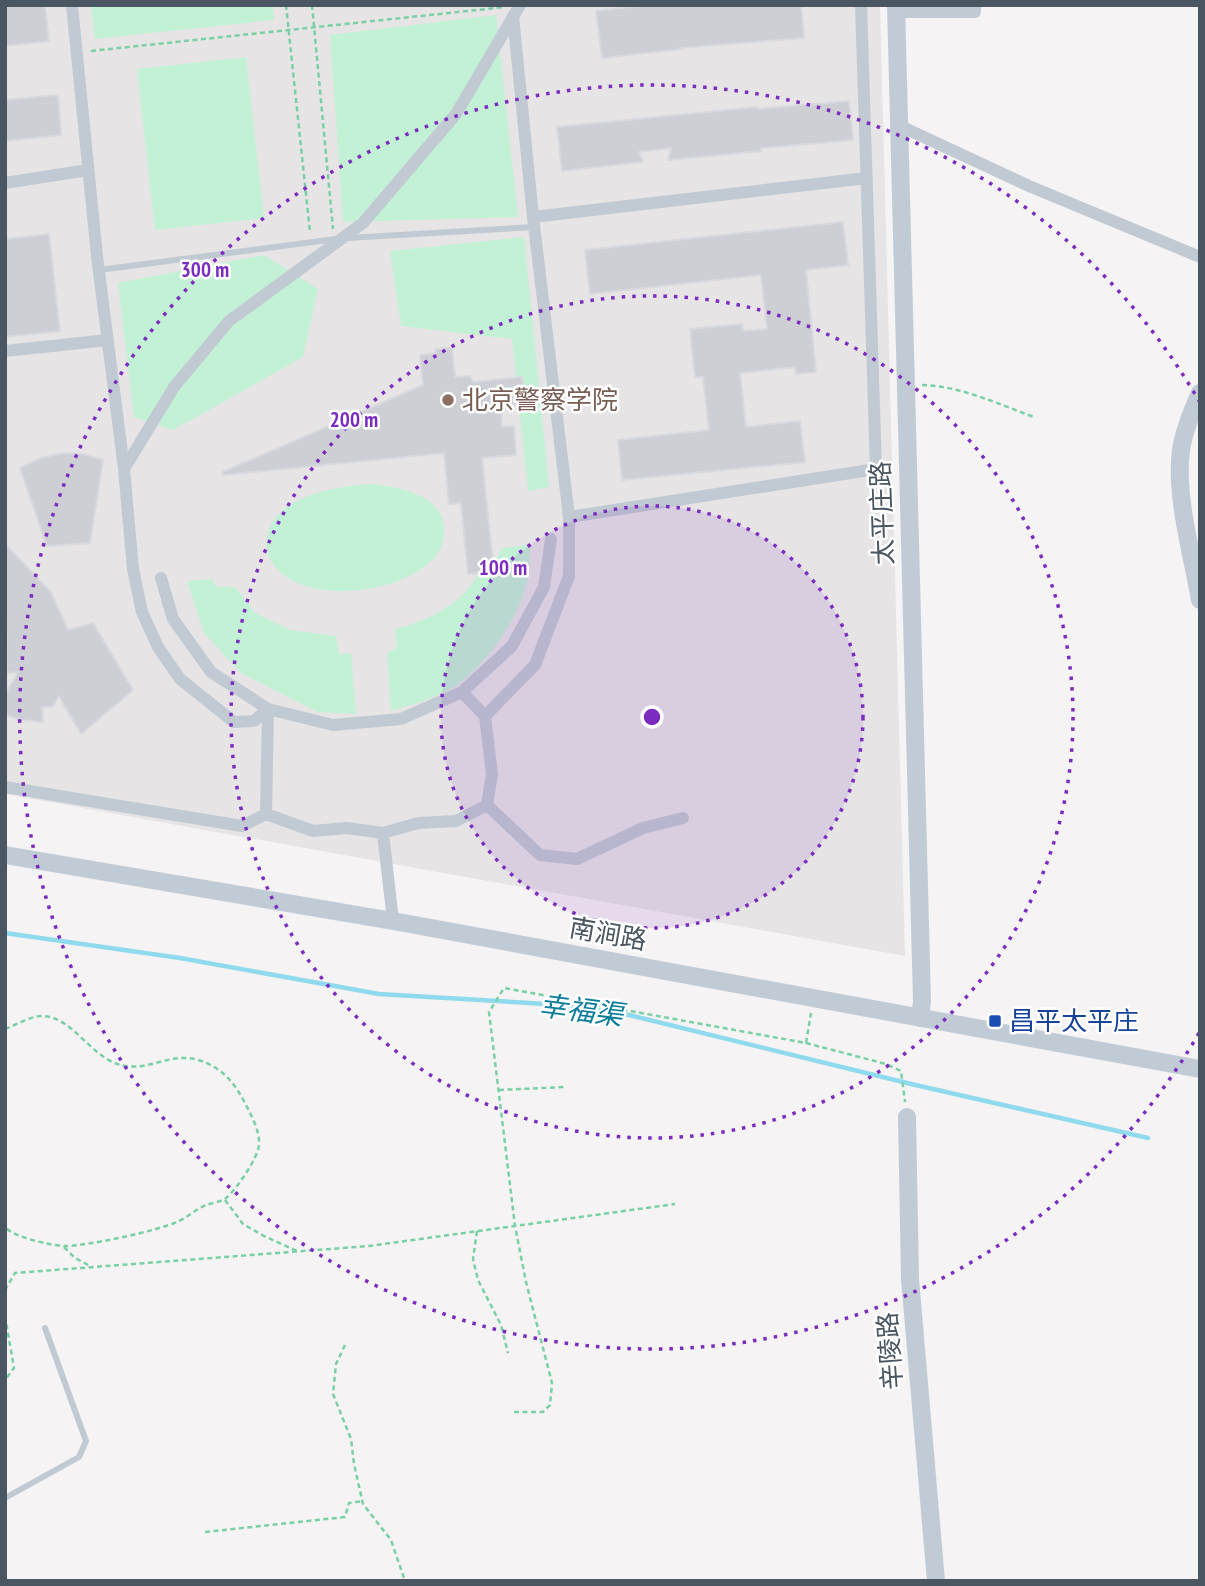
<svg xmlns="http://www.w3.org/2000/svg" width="1205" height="1586" font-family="'PT Sans Narrow','Noto Sans SC',sans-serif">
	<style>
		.education { fill: #e6e4e5 }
		.green { fill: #c3f1d5 }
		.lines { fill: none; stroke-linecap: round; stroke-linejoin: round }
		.stream { stroke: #90daee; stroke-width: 4.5 }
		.building { fill: #cdcfd5; stroke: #d7d9de; stroke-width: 2 }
		.path { stroke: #7ad0a6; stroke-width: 2.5; stroke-dasharray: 5 3.5; stroke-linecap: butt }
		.lane { stroke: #c1cad2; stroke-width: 6 }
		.street { stroke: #c1cad2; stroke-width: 12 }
		.secondary { stroke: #c1cbd6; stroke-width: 18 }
		.ring { fill: none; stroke: #7b2cbf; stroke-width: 3.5; stroke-dasharray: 3.5 7 }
		.education-dot { fill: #8d6e63; stroke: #fff; stroke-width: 2.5 }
		.transit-dot { fill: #1a4fb4; stroke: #fff; stroke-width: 2.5 }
		.labels { text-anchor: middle; stroke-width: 5; stroke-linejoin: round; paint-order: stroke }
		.education-label { font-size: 26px; fill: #785e54; stroke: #fff; text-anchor: start }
		.street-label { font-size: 26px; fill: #4a5661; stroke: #fff }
		.transit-label { font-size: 26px; fill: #164399; stroke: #fff; text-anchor: start }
		.water-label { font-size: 28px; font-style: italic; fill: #0c7c9b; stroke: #fff }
		.centre { fill: #7b2cbf; stroke: #fff; stroke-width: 3.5 }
		.ring-label { font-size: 21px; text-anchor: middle; font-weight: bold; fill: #7b2cbf; stroke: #fff; stroke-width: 5; stroke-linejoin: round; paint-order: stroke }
	</style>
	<rect width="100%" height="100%" fill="#f5f3f3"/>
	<path class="education" d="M5,5H880L905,956L5,794Z"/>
	<path class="green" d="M91,5H273L274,20L95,39Z
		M496,15L518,217L343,222L330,35Z
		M246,57L264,218L155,230L137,69Z
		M524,237L549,487L528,491L512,339L401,326L390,251Z
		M264,255L318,289L303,357L173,430L134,417L118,283Z
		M372,484C398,487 441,494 444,527C445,540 441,552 431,561C397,595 300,607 271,561C265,552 266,539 269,530C282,494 339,486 372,484Z
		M530,545C530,560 529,579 524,593C515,623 483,667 457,685C437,698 414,704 391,711L387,653L397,648L395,629C422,623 451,609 469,588C476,579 481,568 486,558L498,557L502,548Z
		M212,579L217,587H235L255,613L290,630L336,636L339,654L351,653L356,714L318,712L241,673L204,633L187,581Z"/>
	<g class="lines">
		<path class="stream" d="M5,933L180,958L379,994L563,1005L629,1015L911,1084L1148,1138"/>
	</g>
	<path class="building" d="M21,5H45L49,41L5,46V7Z
		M648,5H801L804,38L679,48L682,49L602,58L596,11Z
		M58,95L61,135L5,141V100Z
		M849,101L853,140L761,148V151L668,160L671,148L639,152L643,162L562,171L557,127L757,107V109Z
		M843,222L848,265L806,270L816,372L796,374L795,367L740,373L746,427L800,421L805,462L622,480L618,440L709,430L703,377H695L690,329L742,324L743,331L767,329L761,275L590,294L585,250Z
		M49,234L60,331L5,337V239Z
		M452,348L455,377L470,376L473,382L522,377L525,403L501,406L502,427L514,426L516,455L482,458L494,572L468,574L461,503L449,504L444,453L223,475V472L423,385L420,355L436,353V349Z
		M63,453L84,454L103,460L90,543L47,546L20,468L41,458Z
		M5,544L51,592L68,630L93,623L133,690L81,734L59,696L52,707H42L43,722L21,720L9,716L5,711V695L18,672L7,673Z"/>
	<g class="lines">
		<path class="path" d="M286,5L310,232
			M312,5L333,229
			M91,51L505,7
			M922,385C961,386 998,404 1034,417
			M5,1029C16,1025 29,1017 40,1016C74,1015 90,1060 125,1066C151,1070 172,1052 198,1060C222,1067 235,1083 246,1105C252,1117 260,1131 259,1145C258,1158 236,1190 226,1198C221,1202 212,1203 206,1205C196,1209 188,1217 179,1221C158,1231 87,1246 65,1246C52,1246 13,1237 5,1227
			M806,1043L886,1064L901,1071L905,1102
			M499,1090L566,1087
			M225,1200L243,1224L264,1236L297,1251
			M477,1231L473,1259L478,1280L501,1325L508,1353
			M64,1247L75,1258L92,1267
			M5,1290L15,1273L369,1246L675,1204
			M5,1316L14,1368L5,1380
			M345,1345L336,1364L333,1394L351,1439L354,1464L363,1504L391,1540L405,1581
			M514,1412H543L550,1405L552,1383L526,1282L515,1226L489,1012L504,988L806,1043L811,1013
			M205,1532L345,1517L349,1503L363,1501"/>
		<path class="lane" d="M347,238L534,227
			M99,270L336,239
			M5,1498L79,1457L86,1441L45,1328"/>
		<path class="street" d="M72,5L97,256L124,469L133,569L142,612L158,647L180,679L234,722L254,721L268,709
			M896,12H975V5
			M898,125L1029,186L1200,257
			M5,183L88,170
			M533,217L867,178
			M5,351L108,340
			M124,469L174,387L229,321L363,223L456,114L520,5
			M569,517L876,469L861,5
			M161,578L173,619L211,672L268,709L333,725L401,719L462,692L512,646L544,587L551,539
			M268,709L266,814L313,831L347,828L383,833L418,823L456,821L487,805L492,774L485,716L462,692
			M485,716L535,665L569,576V517L533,217L513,16
			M5,787L242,826L266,814
			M487,805L540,855L577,859L643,828L683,818
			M383,833L393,921"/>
		<path class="secondary" d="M896,5L922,1002L920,1018
			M1200,393C1192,411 1184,430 1181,450C1175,497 1192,553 1200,600
			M5,855L393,921L1200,1069
			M907,1117L910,1279L936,1581"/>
	</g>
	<circle cx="652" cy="717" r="211" fill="#7b2cbf" fill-opacity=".12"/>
	<g class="ring">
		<circle cx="652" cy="717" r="211"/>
		<circle cx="652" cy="717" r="421"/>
		<path d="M1199 1033A632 632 0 1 1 1199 401"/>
	</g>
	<circle class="education-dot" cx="448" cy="400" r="7"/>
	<rect class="transit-dot" x="988" y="1014" width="14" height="14" rx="3.5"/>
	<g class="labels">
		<g class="education-label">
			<text x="462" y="409">北京警察学院</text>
		</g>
		<g class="street-label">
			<text transform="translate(882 513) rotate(-92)" y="9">太平庄路</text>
			<text transform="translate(608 934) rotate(10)" y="9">南涧路</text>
			<text transform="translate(890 1351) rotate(-94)" y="9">辛陵路</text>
		</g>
		<g class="transit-label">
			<text x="1009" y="1030">昌平太平庄</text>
		</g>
		<g class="water-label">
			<text transform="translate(581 1010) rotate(7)" y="10">幸福渠</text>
		</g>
	</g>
	<circle cx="652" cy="717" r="10" class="centre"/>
	<g class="ring-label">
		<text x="205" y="277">300 m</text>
		<text x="354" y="427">200 m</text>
		<text x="503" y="575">100 m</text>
	</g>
	<rect width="1205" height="1586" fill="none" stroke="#4a5661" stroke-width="14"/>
</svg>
